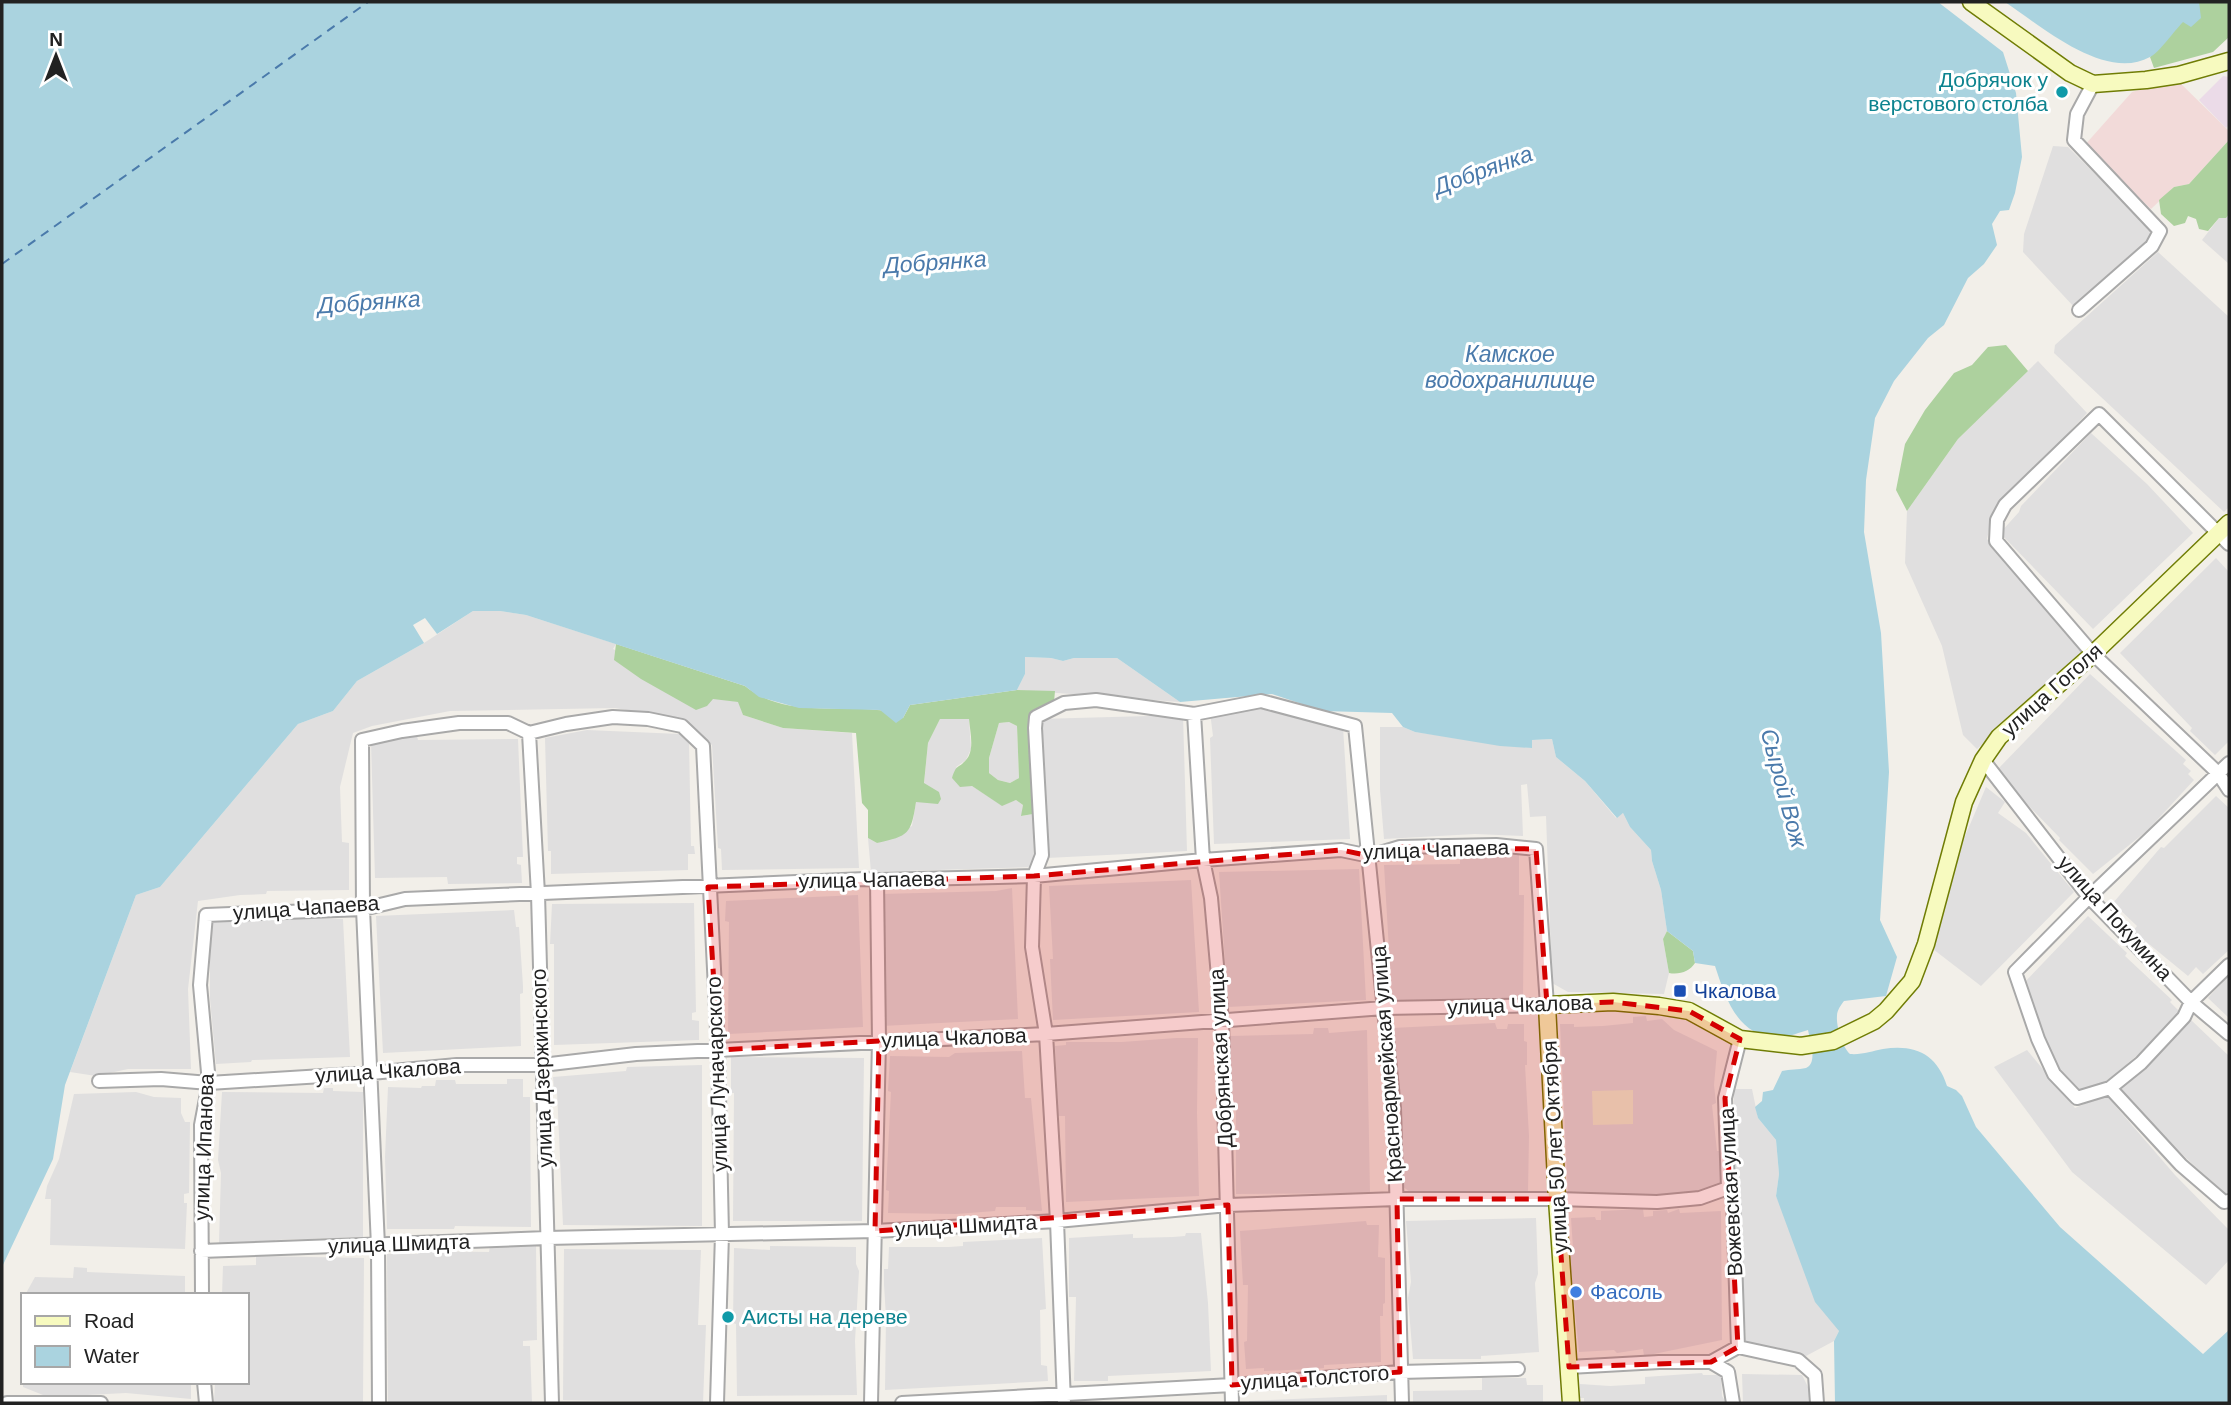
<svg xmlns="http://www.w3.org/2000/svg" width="2231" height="1405" font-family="Arial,sans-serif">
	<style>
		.residential { fill: #e0dfdf }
		.commercial { fill: #f2dad9 }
		.industrial { fill: #ebdbe8 }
		.farmland { fill: #eef0d5 }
		.forest { fill: #add19e; fill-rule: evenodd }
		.water { fill: #aad3df }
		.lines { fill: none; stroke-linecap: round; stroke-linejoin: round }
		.ferry { stroke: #4a7aab; stroke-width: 2; stroke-dasharray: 9 7; stroke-linecap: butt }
		.street-casing { stroke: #a9a9a9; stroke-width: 16 }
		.secondary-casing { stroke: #707d05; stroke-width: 19 }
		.street { stroke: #fff; stroke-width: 12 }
		.secondary { stroke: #f7fabf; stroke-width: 16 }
		.marked { fill: #d40000; fill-opacity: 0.2; stroke: #d40000; stroke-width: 5; stroke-dasharray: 14 9; stroke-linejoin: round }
		.culture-dot { fill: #0f9aa8; stroke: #fff; stroke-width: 2.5 }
		.transit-dot { fill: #1a4fb4; stroke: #fff; stroke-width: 2.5 }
		.shop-dot { fill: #3f7fe0; stroke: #fff; stroke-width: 2.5 }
		.labels { text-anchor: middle; stroke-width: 6; stroke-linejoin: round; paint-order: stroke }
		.culture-label { font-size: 21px; fill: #0d838f; stroke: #fff; text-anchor: end }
		.street-label { font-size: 21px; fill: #222; stroke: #fff }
		.transit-label { font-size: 21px; fill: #164399; stroke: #fff; text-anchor: start }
		.shop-label { font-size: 21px; fill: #366cbe; stroke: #fff; text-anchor: start }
		.water-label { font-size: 23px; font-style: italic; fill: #4a7aab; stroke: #fff }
	</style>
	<rect width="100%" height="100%" fill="#f2efe9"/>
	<path class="residential" d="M2053,146L2068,147L2156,234L2075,308L2023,252L2024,234Z
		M2229,214V264L2202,240L2219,218H2225Z
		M2158,252L2229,317V507L2224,512L2054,353L2055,345Z
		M2038,361L2087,413L1993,513L1987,539L2083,651L1977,749L1963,735L1942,646L1905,563L1907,511L1958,439Z
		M2091,433L2147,484L2193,533L2093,629L2000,533L2019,512L2021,506Z
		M2216,558L2229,572V741L2215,755L2190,731L2192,728L2120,653Z
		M473,611H500L526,615L616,644L613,649L713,698L739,702L743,715L783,728L852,733L859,868L722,870L721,849L718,848L712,745L683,720L615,708L450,711L372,726L353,733L340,787L342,842L349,843V890L267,891L266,894L240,895L198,901L188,989L191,1069H128L96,1076L70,1072L136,895L160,887L298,724L333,711L357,681L424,643Z
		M1025,657L1051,658L1063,661L1074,658H1117L1180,702L1017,690L1025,674Z
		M2090,674L2186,760L2183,764L2191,771L2188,774L2194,780L2148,830L2093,874L2059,840L2060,838L2021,798L1998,769Z
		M1266,706L1343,727L1350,839L1214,844L1210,738L1213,736L1210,712Z
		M1150,714L1183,715L1187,851L1047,858L1038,719L1149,716Z
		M940,719H969L971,749L966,760L956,767L972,786L1002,805L1016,800L1023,805L1022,816L1033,814L1034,867L871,872L868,838L877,843L912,826L916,802L924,784L928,743Z
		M1009,722L1017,726L1019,778L1010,783L998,780L989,773V758L999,723Z
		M1380,727H1403L1415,732L1532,748V740L1552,739L1556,757L1585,781L1616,818L1623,813L1630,827L1651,850L1652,861L1661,890L1667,931L1663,939L1669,973L1664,994L1568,992L1552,983L1546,816L1530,817L1527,784L1521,785L1523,836L1475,834L1384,839L1380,790Z
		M587,730L680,734L689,742L691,846H694L695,854H688V870L551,874V851H548L545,738Z
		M417,736L418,740L518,739L523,857H517V864L521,865L522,883L448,884L447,877L375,878L371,743L396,738Z
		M1986,787L2005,802L1998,813L2026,833L2074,892L1981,986L1929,946L1937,902Z
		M2216,796L2229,808V950L2203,974L2196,967L2188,976L2133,931L2137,926L2113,903L2161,847L2164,848Z
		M1519,855V895H1524L1523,999L1392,1001L1384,865L1460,864V856Z
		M1359,869L1366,1000L1228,1007L1219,872Z
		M1191,880L1199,1012L1053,1020L1050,959H1053L1049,886Z
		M1012,888L1018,1019L882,1026L881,894L996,891Z
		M858,895L863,1027L728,1034L729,922L725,921L726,901Z
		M694,903L696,1012L692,1013V1020L699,1021V1040L554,1045V944H550L552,904Z
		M514,910L516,927H519L523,986V993L520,994L521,1046L383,1053L376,916Z
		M2088,916L2127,953L2125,956L2172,1000L2170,1002L2180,1012L2142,1051L2113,1076L2096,1087L2080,1093L2057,1072L2021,986Z
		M274,917L343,919L350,1057L252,1060L251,1062L216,1064L210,999V921Z
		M2229,975V1018L2208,998Z
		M1646,1016L1647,1021L1662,1019L1674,1030L1717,1051L1714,1085L1716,1103L1712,1105L1717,1151H1722L1723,1183L1696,1194L1635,1199L1568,1196L1560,1024H1574V1027L1603,1026L1633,1023V1017Z
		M2191,1020L2229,1056V1195H2225L2117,1092Z
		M1495,1023L1497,1029H1507L1508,1024H1524V1041L1527,1042V1065H1525L1529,1136L1528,1191L1410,1192L1402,1186L1392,1028Z
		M1314,1028H1328L1329,1033L1367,1030L1370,1193L1236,1194V1105H1231L1230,1036L1313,1034Z
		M1176,1038H1198L1197,1113L1199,1196L1066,1202L1065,1116H1058L1055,1046L1066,1045V1042H1122Z
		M2027,1050L2075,1108L2106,1095L2175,1175L2229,1230V1260L2206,1285L2072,1172L1994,1067Z
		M1022,1051L1025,1098H1031L1042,1211L1026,1210V1207H996L995,1211L956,1214L888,1213L889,1191L886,1190L891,1092L888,1091L890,1056L949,1057L955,1053Z
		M731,1057L864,1058L862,1221H733L734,1093H731Z
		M702,1065V1226L563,1225L557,1091L554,1090L553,1077L626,1071L627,1067Z
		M507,1079H523V1097H530L531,1227L455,1226L454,1229H387L385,1157L388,1087L421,1088L422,1086H435L436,1080H455L456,1084H507Z
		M324,1088H333V1091L363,1092V1237L275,1240L274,1243H219L221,1173L218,1160L222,1092L323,1093Z
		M1734,1089H1752L1758,1118L1776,1140L1779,1174L1776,1196L1839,1331L1834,1341L1806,1356L1754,1347L1746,1341L1737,1169H1733Z
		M136,1092L154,1097L181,1098V1113L185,1122H190L189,1193L184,1194V1203H187L185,1249L50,1245L51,1199H45L47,1186L59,1159L74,1094Z
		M1643,1209L1644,1217L1653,1216V1211L1667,1210L1668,1213L1679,1209L1680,1213L1721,1211L1722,1340L1644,1356L1643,1349L1617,1353L1614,1350L1579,1352L1569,1250L1573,1249L1571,1218L1595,1217L1596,1220H1601V1211Z
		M1536,1218L1538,1274L1535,1283L1539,1352L1481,1356V1359H1413L1408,1298L1411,1282L1406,1221Z
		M1366,1221L1367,1225H1379L1378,1257L1385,1258V1303L1383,1304V1316H1380L1381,1362L1324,1365V1368L1315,1369L1264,1371V1368L1246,1369L1244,1342L1247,1341L1248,1285H1243L1240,1231Z
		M1186,1233H1201L1208,1303L1211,1371L1108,1376V1381H1074L1076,1297H1069V1238L1133,1234V1238L1173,1237L1185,1236Z
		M1042,1238L1046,1309L1040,1310L1041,1365L1047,1366L1048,1381L885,1390L886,1317L884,1284V1269H888L889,1247H949L963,1246V1242Z
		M536,1244L537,1340L523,1341V1346H530L532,1403H388L387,1254H418V1251L489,1252L490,1246Z
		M770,1246L856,1247V1264L859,1271L855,1341L857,1395L737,1396L736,1324L733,1323L734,1248L770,1250Z
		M564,1249L701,1250L698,1325H706L703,1403L563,1400Z
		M256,1256L364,1258L363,1403H214L215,1382H247V1295H222L223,1266L256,1265Z
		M74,1267L87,1268V1272L185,1276V1295H25L35,1277L73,1278Z
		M1702,1373L1703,1375H1721L1722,1396L1726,1403H1584V1398H1580V1384L1610,1386L1645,1384V1377Z
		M1742,1374L1802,1375L1811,1393L1812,1403H1743Z
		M1482,1378H1526L1527,1385H1543V1403H1413V1391L1482,1390Z
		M23,1382H191V1399L126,1393L48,1397L23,1387Z
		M1387,1395V1403H1249V1401Z"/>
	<path class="commercial" d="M2177,80L2229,131V140L2189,184L2174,187L2151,209L2084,146L2132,92Z"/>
	<path class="industrial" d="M2223,76L2229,77V125L2226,128L2199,100Z"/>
	<path class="farmland" d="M1633,1090V1124L1593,1125L1592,1091Z"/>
	<path class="forest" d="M2199,2H2229V37L2213,52L2154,68L2150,57Z
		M2229,140V214L2226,218H2219L2208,231L2199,229L2196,219L2188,216L2185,223L2174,226L2161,214L2159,200L2174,187L2189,184Z
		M2006,345L2028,371L1958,439L1907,511L1896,490L1905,444L1925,410L1954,373L1972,365L1988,347Z
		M616,644L745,686C784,717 832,705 877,710C886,710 895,715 903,718L910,705L1017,690L1055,691L1054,702L1031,715L1035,782L1033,814L1021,816L1023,805L1016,800L1002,806L972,786L960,787L952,778C957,763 957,770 966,760C975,750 970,732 969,719H940L928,743L924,783L939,792L941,799L938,804L916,802C911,834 909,836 877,843L868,838V810L862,803L856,733L783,728L743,715L738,702L713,699L707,706L696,710L641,679L614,660ZM1009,722L1017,726L1019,778L1010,783L998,780L989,773V758L999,723Z
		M1667,931L1693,951L1695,963C1690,971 1680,975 1669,973L1663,939Z"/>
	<path class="water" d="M2,2H1938L2003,52L2016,93L2022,157L2015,193L2009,210L2000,211L1992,224L1997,245L1984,264L1968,278L1944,325L1928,338L1894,381L1875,418L1866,480L1864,532L1881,633L1889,772L1880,920L1897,957L1886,996L1844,1001C1841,1005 1837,1010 1837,1016C1836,1027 1843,1048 1850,1054C1862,1055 1872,1051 1883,1049C1915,1044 1937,1054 1947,1086L1956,1090L1962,1096L1976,1127L2060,1227L2203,1354L2229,1330V1403H1835L1834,1341L1839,1331L1815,1302L1776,1196L1779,1174L1776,1140L1758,1118L1755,1107L1762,1101L1763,1092L1773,1090L1782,1071C1790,1069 1798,1070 1806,1068C1818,1063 1810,1040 1808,1030C1800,1032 1790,1037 1781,1037C1738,1039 1726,999 1715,966L1695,963L1693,951L1667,931L1661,890L1652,861L1651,850L1630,827L1623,813L1617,818L1585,781L1556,757L1552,739L1532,740V748L1500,746L1415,732L1403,727L1392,713L1323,711L1272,694L1180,702L1117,658H1074L1063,661L1051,658L1025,657V674L1017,690L910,705L903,718L896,723L880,710L799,708L759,697L745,686L526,615L500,611H473L437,634L425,618L413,625L424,643L357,681L333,711L298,724L160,887L136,895L65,1085L53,1159L2,1267Z
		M2005,2H2199L2201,18L2191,27L2183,22C2174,31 2160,52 2150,57C2105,82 2041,26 2005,2Z"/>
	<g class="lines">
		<path class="ferry" d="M2,264L368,2"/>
		<g class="street-casing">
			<path id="street" d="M2079,310L2152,246L2160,231L2074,140L2077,114L2093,84
				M2229,544L2099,414L2005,505L1997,520L1996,541L2093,654L2218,773L2229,790
				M1194,714L1203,860L1211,898L1222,1021L1232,1403
				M529,733L538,894L552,1403
				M1983,760L2089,897L2191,1002L2229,1034
				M2229,763L2089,897L2015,972L2038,1039L2054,1074L2077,1098L2110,1088L2141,1063L2184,1017L2191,1002L2229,965
				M99,1081L161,1079L209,1083L371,1073L457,1065H542L636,1054L1046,1034L1384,1008L1547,1005L1536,849L1496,845L1400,847L1370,856L1341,850L1203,860L1034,876L877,880L865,879L405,899L363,909L206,915L200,985L209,1083L201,1125L202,1295
				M2110,1088L2181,1165L2224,1202L2229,1201
				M201,1251L547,1238L875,1231L1057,1221L1228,1205L1397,1199H1557L1657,1202L1700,1198L1728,1188
				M1738,1347L1733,1199L1728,1188L1725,1098L1740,1039
				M1738,1347L1798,1360L1815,1375L1817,1403
				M1711,1362L1728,1372L1733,1403
				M1569,1367L1659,1362H1711L1738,1347
				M204,1382L206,1403
				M7,1403H101
				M379,1403L378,1246L363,909L362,740L402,731L459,723H508L529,733L566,724L613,717L648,719L682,726L703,746L718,1050L722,1234L717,1403
				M871,1403L879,1041L877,880
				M902,1403L1232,1385L1400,1372L1518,1369
				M1064,1403L1057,1221L1046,1034L1032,947L1034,876L1042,855L1035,728L1036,717L1064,703L1096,700L1194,714L1261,701L1355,726L1394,1108L1402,1403"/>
		</g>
		<g class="secondary-casing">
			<path id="secondary" d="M1971,2L2070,73L2093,84L2146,80L2179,75L2229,61
				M1571,1403L1557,1199L1547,1005L1613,1002L1659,1006L1689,1011L1740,1039L1801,1046L1833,1041L1874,1021L1886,1011L1912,981L1926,944L1964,802L1983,760L1999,737L2093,654L2229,523"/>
		</g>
		<use href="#street" class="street"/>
		<use href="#secondary" class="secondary"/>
	</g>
	<path class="marked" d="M1400,847L1536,849L1547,1005L1613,1002L1689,1011L1740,1039L1725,1098L1738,1347L1711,1362L1569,1367L1557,1199H1397L1400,1372L1232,1385L1228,1205L875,1231L879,1041L718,1050L708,887L1034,876L1341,850L1370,856Z"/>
	<g class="culture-dot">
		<circle cx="2062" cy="92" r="7"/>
		<circle cx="728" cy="1317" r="7"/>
	</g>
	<rect class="transit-dot" x="1673" y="984" width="14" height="14" rx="3.5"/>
	<circle class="shop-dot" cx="1576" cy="1292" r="7"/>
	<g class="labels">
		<g class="culture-label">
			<text x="2048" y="87">Добрячок у<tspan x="2048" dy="24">верстового столба</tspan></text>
			<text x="742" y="1324" text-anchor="start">Аисты на дереве</text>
		</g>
		<g class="street-label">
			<text transform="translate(2052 690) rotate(-42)" y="7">улица Гоголя</text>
			<text transform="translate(1436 850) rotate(-2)" y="7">улица Чапаева</text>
			<text transform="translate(872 880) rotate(-1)" y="7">улица Чапаева</text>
			<text transform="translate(306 908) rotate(-4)" y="7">улица Чапаева</text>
			<text transform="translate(2115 918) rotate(48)" y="7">улица Покумина</text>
			<text transform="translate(1520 1005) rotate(-2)" y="7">улица Чкалова</text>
			<text transform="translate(954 1038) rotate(-2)" y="7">улица Чкалова</text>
			<text transform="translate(1221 1058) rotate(-93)" y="7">Добрянская улица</text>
			<text transform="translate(1387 1064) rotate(-94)" y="7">Красноармейская улица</text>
			<text transform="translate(542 1068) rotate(-92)" y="7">улица Дзержинского</text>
			<text transform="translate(388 1071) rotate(-4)" y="7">улица Чкалова</text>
			<text transform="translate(717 1074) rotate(-92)" y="7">улица Луначарского</text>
			<text transform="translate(204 1147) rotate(-88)" y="7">улица Ипанова</text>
			<text transform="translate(1555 1147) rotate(-93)" y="7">улица 50 лет Октября</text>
			<text transform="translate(1731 1192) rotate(-93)" y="7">Вожевская улица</text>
			<text transform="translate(966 1226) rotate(-3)" y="7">улица Шмидта</text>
			<text transform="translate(399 1244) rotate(-2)" y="7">улица Шмидта</text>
			<text transform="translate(1315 1378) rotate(-4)" y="7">улица Толстого</text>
		</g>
		<g class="transit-label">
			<text x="1694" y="998">Чкалова</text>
		</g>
		<g class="shop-label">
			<text x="1590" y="1299">Фасоль</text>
		</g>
		<g class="water-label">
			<text transform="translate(1483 170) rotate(-20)" y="8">Добрянка</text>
			<text transform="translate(935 262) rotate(-4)" y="8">Добрянка</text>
			<text transform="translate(369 302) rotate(-4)" y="8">Добрянка</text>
			<text x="1510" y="362">Камское<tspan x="1510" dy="26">водохранилище</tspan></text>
			<text transform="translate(1784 788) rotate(75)" y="8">Сырой Вож</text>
		</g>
	</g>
	<rect width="2231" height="1405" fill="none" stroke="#222222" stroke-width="7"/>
	<rect x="21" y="1293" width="228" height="91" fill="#ffffff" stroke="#a7a7a7" stroke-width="2"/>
	<rect x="35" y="1316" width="35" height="10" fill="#f7fabf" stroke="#a7a7a7" stroke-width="2"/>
	<text x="84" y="1328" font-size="21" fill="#222222">Road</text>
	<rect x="35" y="1346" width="35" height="21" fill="#aad3df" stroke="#a7a7a7" stroke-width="2"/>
	<text x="84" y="1363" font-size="21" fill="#222222">Water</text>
	<g transform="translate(56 56)" stroke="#ffffff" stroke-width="5" paint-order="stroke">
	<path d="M0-5L12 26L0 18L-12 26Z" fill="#222222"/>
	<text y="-10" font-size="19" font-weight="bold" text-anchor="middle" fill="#222222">N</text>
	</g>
</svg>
